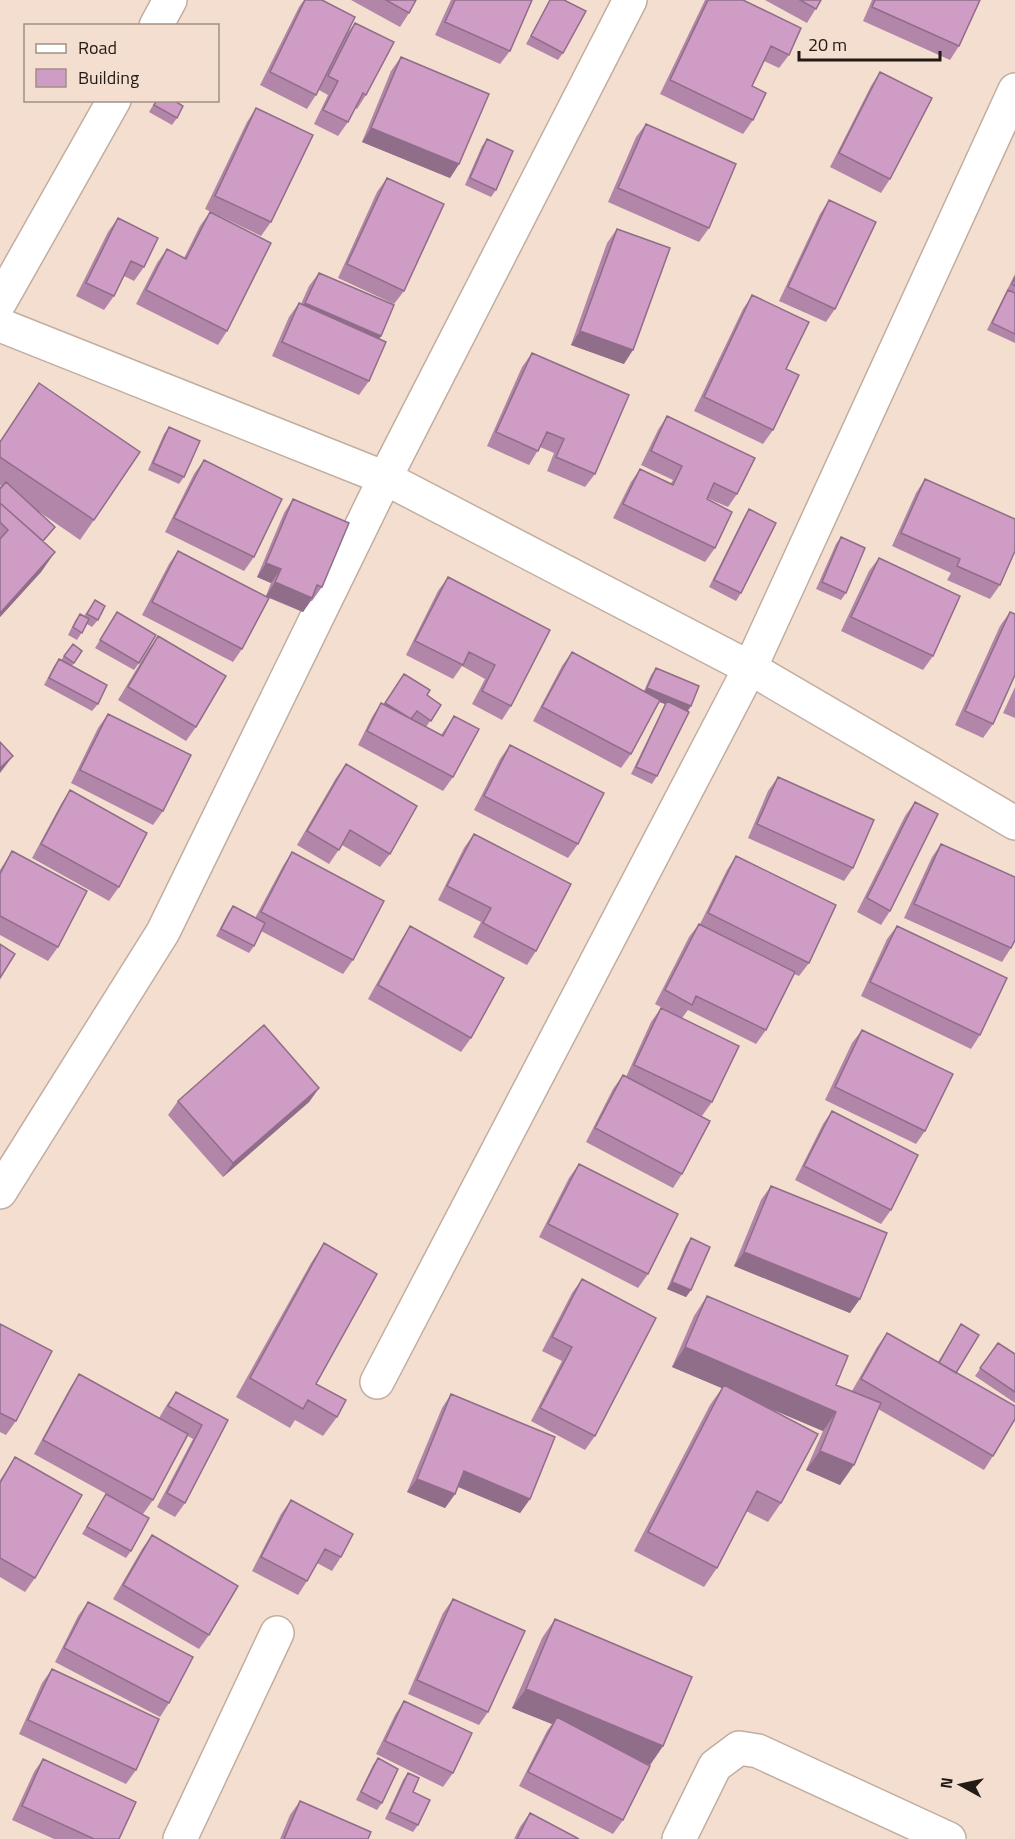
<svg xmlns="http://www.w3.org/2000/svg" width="1015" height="1839" font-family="'Titillium Web',sans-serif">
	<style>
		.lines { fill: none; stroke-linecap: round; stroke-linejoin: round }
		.minor-casing { stroke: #c2aea0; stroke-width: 36 }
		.minor { stroke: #fff; stroke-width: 33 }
		.wall { fill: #b186a9 }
		.shaded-wall { fill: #906d89 }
		.building { fill: #ce9cc4; stroke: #906d89; stroke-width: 1.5 }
	</style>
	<rect width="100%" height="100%" fill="#f4ded0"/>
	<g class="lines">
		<g class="minor-casing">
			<path id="minor" d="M156,26L170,0
				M0,302L114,100
				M0,325L385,478L750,668L1015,823
				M0,1192L163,932L385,478L630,0
				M377,1382L750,668L1015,90
				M180,1839L277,1633
				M679,1839L715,1766L739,1748L758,1751L949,1839"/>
		</g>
		<use href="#minor" class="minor"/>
	</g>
	<path class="wall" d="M304,0H322L345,36L355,23L366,95L357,109L355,108L348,122L338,136L314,124L328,95L319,90L307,109L260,85L299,7Z
		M351,0H416L409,13L400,27Z
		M451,0H532L510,51L500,64L435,35Z
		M550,0H564L563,53L558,60L526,44Z
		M705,0H743L789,55L779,68L764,61L752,86L753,120L743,134L660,94Z
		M765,0H821L807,23Z
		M872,0H980L959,46L950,60L863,21Z
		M401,57L459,164L450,178L362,142L391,71Z
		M880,72L890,179L881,193L830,167L871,86Z
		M156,100H173L177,118L172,125L149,112Z
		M256,108L271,222L261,236L205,209L247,122Z
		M646,124L709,228L699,242L608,202L636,137Z
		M487,139L496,190L491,197L465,185L482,146Z
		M387,178L404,291L394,304L338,278L377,192Z
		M829,200L835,309L826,322L779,301L820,214Z
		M210,212L227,331L218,345L136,304L157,263L167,249L184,258L200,226Z
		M118,218L144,267L134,281L124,276L114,296L104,310L76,296L108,232Z
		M617,229L624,364L571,345L607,243Z
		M319,273L381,336L379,339L369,381L359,395L272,356L289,317L299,303L301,304L309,286Z
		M1015,274V343L987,330Z
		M752,296L786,369L773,430L763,444L694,411L743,309Z
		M532,353L595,474L585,487L547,471L554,453L540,447L529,465L487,446L522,367Z
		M39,383L94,520L80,540L38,511L55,527L43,542L55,552L41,572L0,617V487L1,488L2,487L0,485V441Z
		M667,416L737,494L728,507L707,498V499L715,548L705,562L613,518L631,482L640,469L671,483L673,480L641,465L658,430Z
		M169,427L184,477L179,484L148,470L164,434Z
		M204,460L254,557L244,571L165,532L194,474Z
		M925,479L1000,585L990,599L947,580L951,573L892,546L916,493Z
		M293,499L322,587L312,601H311L303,612L269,598L242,649L233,662L142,615L169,564L178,551L266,596L271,583L257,577L284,513Z
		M749,509L741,593L736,601L709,587L744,517Z
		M841,537L846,593L841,600L816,589L836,544Z
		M879,558L933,656L923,670L841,631L869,571Z
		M448,577L550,630L511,706L502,720L472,704L485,679L462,666L453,679L406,655L438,591Z
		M95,600L98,620L92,627L87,624L77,640L68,635L75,621L80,614L84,616Z
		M117,612L139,663L134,670L95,648Z
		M1010,612L993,724L983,738L955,725L1000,626Z
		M158,636L196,727L186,741L118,700L148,650Z
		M73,644L82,651L72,666L98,704L92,711L44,685L54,666L59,659L61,660Z
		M572,652L644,691L651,675L656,668L691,706L688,711L657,776L652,784L631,774L665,704L659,702L631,754L621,768L533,721L562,666Z
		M404,674L427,695L441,705L426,727L441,735L454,716L453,777L443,791L358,745L372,717L381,703L384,704Z
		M1015,687V718L1003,713Z
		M108,714L163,811L153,825L71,783L98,728Z
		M510,745L578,844L568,858L474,810L500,759Z
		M346,764L390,854L380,867L342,845L329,864L297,845L336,778Z
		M778,777L853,868L844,881L748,838L768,791Z
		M70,790L119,887L109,901L32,858L61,804Z
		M915,802L890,911L881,925L857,912L905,816Z
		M474,834L536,951L527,965L473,937L481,922L438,900L464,848Z
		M941,844L1011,948L1002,962L904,918L932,857Z
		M12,851L58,947L48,961L0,935V870Z
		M292,852L353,960L343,974L261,931L254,946L249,953L216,936L228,913L233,906L255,918L283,866Z
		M736,856L809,963L799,976L794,974L766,1030L756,1044L688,1010L682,1018L712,1102L702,1116L685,1108L682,1174L673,1188L586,1142L613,1089L623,1075L626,1077L651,1022L661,1008L678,1016L655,1004L689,937L699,924H700L727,870Z
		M410,926L471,1038L461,1052L368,999L401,940Z
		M897,926L980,1035L971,1049L861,996L887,939Z
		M862,1030L925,1131L916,1144L825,1100L852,1043Z
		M319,1088L309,1102L223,1177L168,1115L178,1101Z
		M832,1111L891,1210L881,1224L795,1180L823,1124Z
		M579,1164L648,1274L638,1288L539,1237L569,1178Z
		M771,1186L850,1313L734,1266L761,1200Z
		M691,1238V1290L686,1297L667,1289L686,1245Z
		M324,1243L316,1384L337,1417L323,1436L295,1420L290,1428L236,1397L311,1263Z
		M582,1279L595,1436L585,1450L531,1421L562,1361L542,1351L572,1293Z
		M707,1296L836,1385L852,1391L877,1347L887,1333L938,1362L961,1324L956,1373L993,1456L984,1470L878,1409L840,1485L806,1470L823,1431L760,1404L781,1503L768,1522L746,1511L717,1568L704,1587L634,1551L710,1405L722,1388L672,1367L694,1316Z
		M0,1324L16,1421L6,1435L0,1432Z
		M998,1343L1015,1354V1403L975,1376Z
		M79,1374L159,1418L166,1406L176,1392L228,1420L185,1503L175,1517L157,1507L193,1439L188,1436L153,1500L143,1514L34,1454L70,1388Z
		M451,1394L530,1499L520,1513L458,1487L455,1494L445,1508L407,1492L442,1408Z
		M15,1457L35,1578L25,1592L0,1577V1480Z
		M106,1494L131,1551L126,1558L82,1534Z
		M291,1500L341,1557L332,1571L317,1563L307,1581L298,1595L252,1571L281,1514Z
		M152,1535L209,1635L199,1649L113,1599L142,1549Z
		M453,1599L488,1712L479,1725L408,1694L443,1613Z
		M88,1602L169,1703L160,1717L55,1662L78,1616Z
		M555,1619L663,1746L650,1765L644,1763L623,1820L613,1834L519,1786L547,1731L552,1724L512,1708L542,1638Z
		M52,1669L136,1770L126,1784L19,1734L42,1683Z
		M404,1701L453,1773L443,1787L376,1754L395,1715Z
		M378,1758L382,1803L377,1810L356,1800L373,1765Z
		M43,1759L119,1839H54L12,1820L34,1772Z
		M408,1773L413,1792L418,1825L413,1832L385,1819L403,1780Z
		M300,1801L368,1839H280L290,1815Z
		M530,1813L579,1839H514L520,1827Z"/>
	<path class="shaded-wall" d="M371,128L459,164L450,178L362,142Z
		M305,303L381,336L372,350L295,317Z
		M580,331L633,350L624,364L571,345Z
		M55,552L41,572L0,617V613Z
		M266,563L281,569L271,583L257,577Z
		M275,582L312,598L303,612L266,596Z
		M647,688L691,706L686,713L667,701L665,704L642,695Z
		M13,756L3,769L0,773V768Z
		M319,1088L309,1102L223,1177L233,1163Z
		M744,1252L860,1299L850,1313L734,1266Z
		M672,1282L691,1290L686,1297L667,1289Z
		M685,1347L836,1412L823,1431L672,1367Z
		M820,1451L854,1465L840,1485L806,1470Z
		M464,1471L530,1499L520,1513L454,1485Z
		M417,1479L455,1494L445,1508L407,1492Z
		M526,1689L663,1746L650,1765L553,1725L557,1717L552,1724L512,1708Z"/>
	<path class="building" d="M305,0H322L355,17L316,95L270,72Z
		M386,0H416L409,13Z
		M455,0H532L510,51L445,22Z
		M550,0H564L586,11L563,53L531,36Z
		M708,0H743L801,28L789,55L771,46L752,86L766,93L753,120L670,80Z
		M800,0H821L816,9Z
		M875,0H980L959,46L872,7Z
		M355,23L394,42L366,95L363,93L348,122L323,110L338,81L328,76Z
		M401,57L489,94L459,164L371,128Z
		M880,72L932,98L890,179L839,153Z
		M157,100H173L183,106L177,118L154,105Z
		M256,108L313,135L271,222L215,196Z
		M646,124L736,164L709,228L618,188Z
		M487,139L513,151L496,190L470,178Z
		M387,178L444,204L404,291L347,264Z
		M829,200L876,222L835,309L788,287Z
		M210,212L271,243L227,331L146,290L167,249L186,259Z
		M118,218L158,238L144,267L131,261L114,296L86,283Z
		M617,229L670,248L633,350L580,331Z
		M319,273L394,305L381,336L305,303Z
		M1015,277V286L1012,284Z
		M1008,290L1015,293V334L992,323Z
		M752,295L809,322L786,369L799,375L773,430L704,397Z
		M299,303L386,342L369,381L282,342Z
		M532,353L629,395L595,474L556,457L564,439L547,432L538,451L496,432Z
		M39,383L140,452L94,520L0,457V442Z
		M667,416L755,458L737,494L714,483L707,499L732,512L715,548L623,504L640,469L673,485L682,466L651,451Z
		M169,427L200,441L184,477L153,463Z
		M204,460L282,499L254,557L174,518Z
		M925,479L1015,519V551L1000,585L957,566L960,559L901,533Z
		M6,482L55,527L43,541L0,503V487L1,488Z
		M293,499L349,523L322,587L317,585L312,598L275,582L281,569L266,563Z
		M0,503L55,552L0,613V539L8,530L0,522Z
		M749,509L776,523L741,593L714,580Z
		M841,537L865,548L846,593L822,582Z
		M178,551L269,598L242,649L152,602Z
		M879,558L960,596L933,656L851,617Z
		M448,577L550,630L511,706L482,691L495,665L469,652L463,665L415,641Z
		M95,600L105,606L98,620L87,614Z
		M117,612L156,635L139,663L100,640Z
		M1010,612L1015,614V675L993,724L965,711Z
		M80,614L89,619L82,633L73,627Z
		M158,636L226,676L196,727L128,687Z
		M73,644L82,651L74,663L64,656Z
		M572,652L660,700L631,754L542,707Z
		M59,659L107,685L98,704L49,678Z
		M656,668L699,686L691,706L647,688Z
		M404,674L430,690L427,695L441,705L431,721L417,711L411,719L385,703Z
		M667,701L689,712L657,776L636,767Z
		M381,703L443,736L454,716L479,729L453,777L367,731Z
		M108,714L191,755L163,811L80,770Z
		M0,742L13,756L0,768Z
		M510,745L604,793L578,844L484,796Z
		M346,764L417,806L390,854L350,830L339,850L307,831Z
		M778,777L874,820L853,868L757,824Z
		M70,790L147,833L119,887L41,844Z
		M915,802L938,814L890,911L867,898Z
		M474,834L571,884L536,951L483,923L491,908L447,886Z
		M941,844L1015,877V940L1011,948L914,904Z
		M12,851L87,891L58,947L0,916V874Z
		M292,852L384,901L353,960L261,912Z
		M736,856L836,905L809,963L708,913Z
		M233,906L265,923L254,946L221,929Z
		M699,924L795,972L766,1030L696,996L692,1005L665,990Z
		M410,926L504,978L471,1038L378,985Z
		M897,926L1007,978L980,1035L870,982Z
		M0,944L15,954L0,978Z
		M661,1008L739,1046L712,1102L634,1065Z
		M264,1025L319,1088L233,1163L178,1101Z
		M862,1030L953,1074L925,1131L835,1087Z
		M623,1075L710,1121L682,1174L595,1128Z
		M832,1111L918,1155L891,1210L804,1166Z
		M579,1164L678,1214L648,1274L548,1224Z
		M771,1186L887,1233L860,1299L744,1252Z
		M691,1238L710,1247L691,1290L672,1282Z
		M324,1243L377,1274L316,1384L346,1400L337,1417L308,1400L303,1409L250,1378Z
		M582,1279L656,1318L595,1436L540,1408L572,1347L552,1337Z
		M707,1296L848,1356L836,1385L881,1403L854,1465L820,1451L836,1412L685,1347Z
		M0,1324L52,1351L16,1421L0,1413Z
		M961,1324L979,1335L956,1373L939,1363Z
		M887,1333L1015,1406V1419L993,1456L861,1379Z
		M998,1343L1015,1354V1392L980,1368Z
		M79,1374L188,1434L153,1500L43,1440Z
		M724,1385L818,1434L781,1503L757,1491L717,1568L648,1532Z
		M176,1392L228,1420L185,1503L167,1493L202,1425L168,1406Z
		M451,1394L555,1437L530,1499L464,1471L455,1494L417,1479Z
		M15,1457L82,1495L35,1578L0,1558V1483Z
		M106,1494L149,1518L131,1551L87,1527Z
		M291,1500L353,1534L341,1557L325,1549L307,1581L261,1557Z
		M152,1535L238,1586L209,1635L123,1585Z
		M453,1599L525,1631L488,1712L417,1680Z
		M88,1602L193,1657L169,1703L64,1648Z
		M555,1619L692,1677L663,1746L526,1689Z
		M52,1669L159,1719L136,1770L28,1720Z
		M404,1701L472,1733L453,1773L385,1741Z
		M557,1717L650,1766L623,1820L528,1772Z
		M378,1758L398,1769L382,1803L361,1792Z
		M43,1759L136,1802L119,1839H94L22,1806Z
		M408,1773L419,1778L413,1792L430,1800L418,1825L390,1812Z
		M300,1801L371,1832L368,1839H284Z
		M530,1813L579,1839H517Z"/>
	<rect x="24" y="24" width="195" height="78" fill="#f4ded0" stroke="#a09085" stroke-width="1.5"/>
	<rect x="36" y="44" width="30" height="9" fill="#ffffff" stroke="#a09085" stroke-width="1.5"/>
	<text x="78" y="54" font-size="18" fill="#221a15">Road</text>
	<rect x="36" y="69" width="30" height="18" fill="#ce9cc4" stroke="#a09085" stroke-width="1.5"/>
	<text x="78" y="84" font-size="18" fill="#221a15">Building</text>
	<g transform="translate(961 1785) rotate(278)" stroke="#f4ded0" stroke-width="4.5" paint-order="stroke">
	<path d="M0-4.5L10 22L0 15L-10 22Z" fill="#221a15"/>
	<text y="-9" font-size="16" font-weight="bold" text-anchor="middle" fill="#221a15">N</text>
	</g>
	<path d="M799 51v9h141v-9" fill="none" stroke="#221a15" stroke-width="3"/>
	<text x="808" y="51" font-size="18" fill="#221a15" stroke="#f4ded0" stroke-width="4.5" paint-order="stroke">20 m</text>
</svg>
